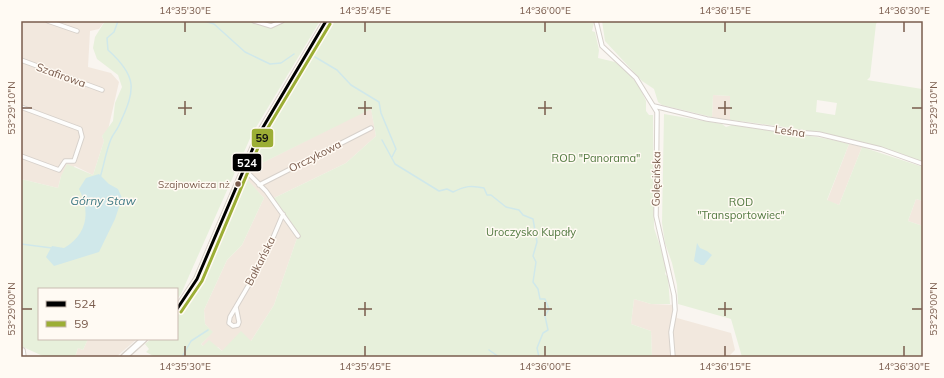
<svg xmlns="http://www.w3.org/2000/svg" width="944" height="378" font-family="Mulish,sans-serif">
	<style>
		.residential { fill: #f2e8de }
		.green { fill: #e7f0db; fill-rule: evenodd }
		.water { fill: #d0e8ea }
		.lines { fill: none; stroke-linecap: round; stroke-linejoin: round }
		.stream { stroke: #d0e8ea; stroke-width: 1.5 }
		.street-casing { stroke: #d7d1cb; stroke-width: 5.5 }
		.secondary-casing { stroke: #d9d2cb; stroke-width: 8 }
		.street { stroke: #fefefd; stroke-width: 3.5 }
		.secondary { stroke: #fefefd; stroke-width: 5.5 }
		.bus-1-casing { stroke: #fffaf3; stroke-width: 6 }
		.bus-2-casing { stroke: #fffaf3; stroke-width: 6 }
		.bus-1 { stroke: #000; stroke-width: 3 }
		.bus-2 { stroke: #9cae35; stroke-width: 3 }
		.ticks { fill: none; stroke: #7a5c4d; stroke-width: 1.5 }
		.bus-dot { fill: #7a5c4d; stroke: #fffaf3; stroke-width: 1.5 }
		.labels { text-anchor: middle; stroke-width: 3; stroke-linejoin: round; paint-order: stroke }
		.bus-label { font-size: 10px; fill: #7a5c4d; stroke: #fffaf3; text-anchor: end }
		.street-label { font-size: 11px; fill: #7a5c4d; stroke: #fffaf3 }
		.park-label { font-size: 11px; fill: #537a41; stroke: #fffaf3 }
		.water-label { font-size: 12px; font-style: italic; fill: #437c86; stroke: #fffaf3 }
		.line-badge { stroke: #fffaf3; stroke-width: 1.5 }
		.badge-label { font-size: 11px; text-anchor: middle; font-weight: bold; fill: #fff }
		.pale-badge-label { font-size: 11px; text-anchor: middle; font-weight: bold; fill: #111 }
		.neatline { fill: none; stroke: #7a5c4d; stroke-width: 1.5 }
		.ticks-label { font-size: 10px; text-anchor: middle; fill: #7a5c4d }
	</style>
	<rect width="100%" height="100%" fill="#f9f5f0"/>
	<path class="residential" d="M21,21H105L99,29L90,31L88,67L111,73L119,82L108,130L102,136L104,141L93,175L75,166L61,176L58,188L21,179Z
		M713,95L731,96L730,120L712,117Z
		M371,108L376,136L346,163L274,198L300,236L297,238L274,305L251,341L222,351L218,347L203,346L201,344L212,332L205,324L204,310L227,260L242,245L264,198L247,180L252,168Z
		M849,144L862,147L839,205L827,201Z
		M916,199L923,201V226L908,221Z
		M634,299L651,304L677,305V318L731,333L735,350L728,357H652L651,331L631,324Z
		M88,339H137L116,357H75L78,348L83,350Z"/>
	<path class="green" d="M105,21H320L252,134L181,294L177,299V289H39V339H88L83,350L78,348L75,357H45L21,346V179L58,188L61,176L67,164L93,175L104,141L102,136L113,121L115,103L122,87L118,75L97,59L93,48L95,37Z
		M335,21H577L594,23L592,31L595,32L599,50L598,58L615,62L624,68L639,86L646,101V111L649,115H653L654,228L667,267L665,274L668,277L670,304H651L634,299L631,324L651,331L652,357H155L146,352L149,349L145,344L151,339H177V316L185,307L200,283L246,178L264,198L242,245L227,260L204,310L205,324L213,332L201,344L203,346L209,340L222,351L241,331L251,341L274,305L297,238L300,236L274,198L346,163L376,136L371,109L252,168L250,165L280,105L327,35Z
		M602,21H878L876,24L870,77L867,80L922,89L923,85V162C861,137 795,128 730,120V96L713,95L712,117L662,105L658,102L654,89L642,81L605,41ZM817,100L837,103L835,115L816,112Z
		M664,114L722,124L726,127L732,125C771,132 811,134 849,144L827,200L839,205L862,147L923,167V201L916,199L908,221L923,226V357H742L731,319L678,304L677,285L672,263L665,243L662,223Z"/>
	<path class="water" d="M99,174L109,184L118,189L122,198L115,219L99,252L54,266L46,257L52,246L64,248C87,235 91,212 79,189L86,178Z
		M697,243L700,248L707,251L712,255L704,265H701L694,261Z"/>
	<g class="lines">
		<path class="stream" d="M204,21L214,24L245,52L270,64L281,63L294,54
			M315,57L337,70L351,85L379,102L381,113L396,149L392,157
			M382,140L395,164L439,191L447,189L453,192C465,186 471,185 484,188L487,195H491L506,207L519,210L523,215L533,219L537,242L533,256L536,262L533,282L538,289L540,299H545L549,309L545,316L548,330L543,333L537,348L539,357
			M100,178C104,165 106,151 111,139C113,134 118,129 120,123C136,89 137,76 108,50L107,38L114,32L118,21
			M21,244L52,248
			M489,350L499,357
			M182,357L191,341L208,330"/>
		<g class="street-casing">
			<path id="street" d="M48,21L77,31
				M254,21L271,26L282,21
				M596,21L602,46L636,78L657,112L656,216L674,295L675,310L671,332L673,357
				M21,60L102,90
				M654,106L707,119L795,132L819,134L881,149L923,164
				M21,107L80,129L82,137L74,161H65L59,170L21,156
				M243,171L247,172L266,191L298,236
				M259,185L371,128
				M236,307L239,322L238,325L233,326L229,323L230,317L264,259L283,214
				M23,350L24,357"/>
		</g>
		<g class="secondary-casing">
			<path id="secondary" d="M177,309L197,279L259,134L326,21
				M124,357L144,339"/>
		</g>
		<use href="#street" class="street"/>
		<use href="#secondary" class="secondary"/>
		<g class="bus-1-casing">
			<path id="bus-1" d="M177,309L197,279L259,134L326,21"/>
		</g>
		<g class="bus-2-casing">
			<path id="bus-2" d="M181,312L202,281L263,136L330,24"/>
		</g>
		<use href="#bus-1" class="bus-1"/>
		<use href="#bus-2" class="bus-2"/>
	</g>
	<path class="ticks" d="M185,22V32M365,22V32M545,22V32M725,22V32M904,22V32M185,101V115M365,101V115M545,101V115M725,101V115M22,108H32M178,108H192M358,108H372M538,108H552M718,108H732M912,108H922M365,302V316M545,302V316M725,302V316M22,309H32M358,309H372M538,309H552M718,309H732M912,309H922M185,346V356M365,346V356M545,346V356M725,346V356M904,346V356"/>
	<circle class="bus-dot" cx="238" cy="184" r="3.5"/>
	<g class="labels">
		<g class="bus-label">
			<text x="230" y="188">Szajnowicza nż</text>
		</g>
		<g class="street-label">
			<text transform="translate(61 75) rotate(20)" y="4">Szafirowa</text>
			<text transform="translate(790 131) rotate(8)" y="4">Leśna</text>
			<text transform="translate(315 156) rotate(-27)" y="4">Orczykowa</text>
			<text transform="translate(656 179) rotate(-89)" y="4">Golęcińska</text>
			<text transform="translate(260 261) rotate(-63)" y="4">Bałkańska</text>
		</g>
		<g class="park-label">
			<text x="596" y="162">ROD "Panorama"</text>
			<text x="741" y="206">ROD<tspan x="741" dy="13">"Transportowiec"</tspan></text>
			<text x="531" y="236">Uroczysko Kupały</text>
		</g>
		<g class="water-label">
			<text x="103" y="205">Górny Staw</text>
		</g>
	</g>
	<g class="line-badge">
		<rect x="251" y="128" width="23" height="20" rx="4" fill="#9cae35"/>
		<rect x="232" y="153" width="30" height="19" rx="4" fill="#000"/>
	</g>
	<g class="badge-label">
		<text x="247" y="167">524</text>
	</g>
	<g class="pale-badge-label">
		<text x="262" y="142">59</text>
	</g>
	<rect width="944" height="378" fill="none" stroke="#fffaf3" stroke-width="44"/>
	<rect x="38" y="288" width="140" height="52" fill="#fffaf3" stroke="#cabbb1"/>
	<rect x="46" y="301" width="20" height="6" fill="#000000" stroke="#cabbb1"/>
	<text x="74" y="308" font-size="12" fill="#7a5c4d">524</text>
	<rect x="46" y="321" width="20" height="6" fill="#9cae35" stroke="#cabbb1"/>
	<text x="74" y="328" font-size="12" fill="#7a5c4d">59</text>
	<rect x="22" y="22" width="900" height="334" class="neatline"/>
	<g class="ticks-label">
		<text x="185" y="14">14°35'30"E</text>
		<text x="365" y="14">14°35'45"E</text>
		<text x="545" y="14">14°36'00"E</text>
		<text x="725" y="14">14°36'15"E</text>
		<text x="904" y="14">14°36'30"E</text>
		<text transform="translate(11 108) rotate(-90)" y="4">53°29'10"N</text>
		<text transform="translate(933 108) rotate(-90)" y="4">53°29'10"N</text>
		<text transform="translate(11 309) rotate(-90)" y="4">53°29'00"N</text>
		<text transform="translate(933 309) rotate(-90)" y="4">53°29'00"N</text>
		<text x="185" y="370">14°35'30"E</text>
		<text x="365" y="370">14°35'45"E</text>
		<text x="545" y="370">14°36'00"E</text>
		<text x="725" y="370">14°36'15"E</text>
		<text x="904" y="370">14°36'30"E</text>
	</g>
</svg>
